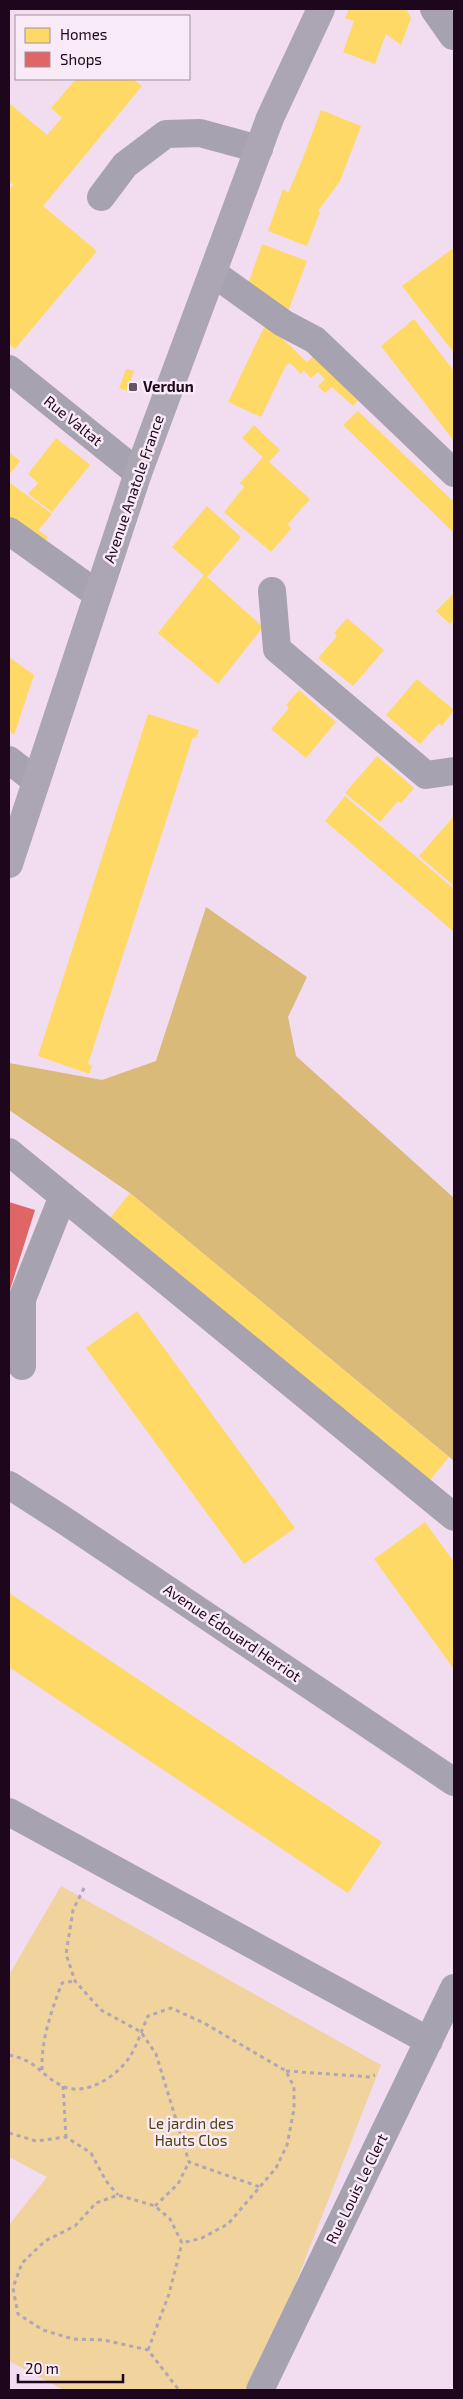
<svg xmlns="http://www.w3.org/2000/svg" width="463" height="2399" font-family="'Exo 2',sans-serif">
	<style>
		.green { fill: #f1d39e }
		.forest { fill: #d9ba78 }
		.homes { fill: #ffd966 }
		.shops { fill: #e06666 }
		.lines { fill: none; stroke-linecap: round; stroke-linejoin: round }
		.path { stroke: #b1a6b4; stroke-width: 3; stroke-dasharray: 4 4; stroke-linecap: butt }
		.minor { stroke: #a6a2af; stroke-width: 28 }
		.major { stroke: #aca5b4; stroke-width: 28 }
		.poi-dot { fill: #685266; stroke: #f8eaf6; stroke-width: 2 }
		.labels { text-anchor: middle; stroke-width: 5; stroke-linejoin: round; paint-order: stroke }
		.poi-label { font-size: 15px; font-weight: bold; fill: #1e071c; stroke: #f8eaf6; text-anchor: start }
		.street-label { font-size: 15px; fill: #1e071c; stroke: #f8eaf6 }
		.park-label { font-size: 15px; fill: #50410f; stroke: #f8eaf6 }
	</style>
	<rect width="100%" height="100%" fill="#f2dcef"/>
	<path class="green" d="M61,1886L381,2065L254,2390H64L9,2361V2225L47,2177L9,2157V1975Z"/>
	<path class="forest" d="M206,907L307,977L288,1017L296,1056L454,1198V1461L130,1193L9,1110V1063L102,1080L156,1061Z"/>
	<path class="homes" d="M349,9H406L411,18L401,45L386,34L375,64L343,52L354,21L345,18Z
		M76,79H133L142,86L43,206L97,251L15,349L9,344V190L13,185L9,181V103L47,135L62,118L51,108Z
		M321,110L361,126L340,181L318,211L320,212L307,246L268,231L283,189L288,193L301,163Z
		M262,244L307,261L289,309L254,296L246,290Z
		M452,249L454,252V353L402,286Z
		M414,319L454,371L453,440L381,346Z
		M266,323L307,362L317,353L362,395L353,406L332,387L325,393L318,386L325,379L318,372L311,378L304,370L301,374L290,363L286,365L261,417L228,402Z
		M126,369L134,371L127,391L119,388Z
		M358,411L454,502V533L343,425Z
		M254,425L280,450L269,462L310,499L288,524L291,529L271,552L224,512L244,487L240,483L263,457L242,438Z
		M56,438L90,465L52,512L28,494L38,483L28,474Z
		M9,452L20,461L9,475Z
		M9,482L52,514L38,530L48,537L42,544L9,520Z
		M207,506L241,537L207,577L263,627L218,684L158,633L204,575L172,547Z
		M454,593V620L450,624L436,611Z
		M347,618L384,650L353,686L318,658L337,636L334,633Z
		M9,657L34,675L14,735L9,730Z
		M417,679L454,710L442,726L439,723L420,744L386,715Z
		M299,690L336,722L306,758L271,729L289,708L286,705Z
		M148,714L199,730L196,738L193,737L88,1064L92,1066L89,1074L38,1056Z
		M377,756L414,788L401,803L398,801L380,822L345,793Z
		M345,796L454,889V932L325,821Z
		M454,816V886L419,856Z
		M130,1193L449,1457L429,1481L137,1239L136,1241L109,1219Z
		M137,1311L295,1528L244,1564L86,1348Z
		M425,1522L454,1562V1669L374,1559Z
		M9,1593L382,1842L348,1893L9,1667Z"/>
	<path class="shops" d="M9,1202L35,1210L9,1293Z"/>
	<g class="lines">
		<path class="path" d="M84,1888L73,1910L66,1954L75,1981L101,2010L141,2032L156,2054L189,2162L260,2187
			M9,2055C38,2061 39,2074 62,2086C85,2097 116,2077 129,2058C137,2046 142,2029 148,2016L171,2008L204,2023L286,2071L294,2087V2109L287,2145L276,2168L228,2224L202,2238L182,2243L170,2219L155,2206L118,2195L96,2203L75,2226L45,2241L22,2263L13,2288L18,2314L43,2330L73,2339L104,2340L148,2350L179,2390
			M42,2070C41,2040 51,2012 62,1983L75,1981
			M286,2071L371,2077L375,2075
			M63,2086L66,2137
			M9,2133L36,2141L66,2137L91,2153L106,2181L118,2195
			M155,2206L178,2184L189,2162
			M148,2350L169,2294L182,2243"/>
		<path class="minor" d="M434,9L453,36
			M101,197L125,165L166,134L200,133L259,149
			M213,273L283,323L315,340L454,473
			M9,369L138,473
			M9,531L97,594
			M272,591L277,649L426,775L454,771
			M9,760L36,781
			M9,1152L454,1517
			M22,1366V1299L63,1196
			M9,1485L65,1521L454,1782
			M9,1812L429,2041
			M260,2390L454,1988"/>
		<path class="major" d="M9,864L138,473L270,118L321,9"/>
	</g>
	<rect class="poi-dot" x="128" y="382" width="10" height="10" rx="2.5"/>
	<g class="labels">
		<g class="poi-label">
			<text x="143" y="392">Verdun</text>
		</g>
		<g class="street-label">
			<text transform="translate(73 421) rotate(39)" y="5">Rue Valtat</text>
			<text transform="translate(134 489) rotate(-71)" y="5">Avenue Anatole France</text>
			<text transform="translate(232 1633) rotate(34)" y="5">Avenue Édouard Herriot</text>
			<text transform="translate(357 2189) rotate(-64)" y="5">Rue Louis Le Clert</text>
		</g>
		<g class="park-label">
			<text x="191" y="2129">Le jardin des<tspan x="191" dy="17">Hauts Clos</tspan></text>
		</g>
	</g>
	<rect width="463" height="2399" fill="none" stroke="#1e071c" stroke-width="20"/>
	<rect x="15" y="15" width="175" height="65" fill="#f8eaf6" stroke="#a18f9f"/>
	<rect x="25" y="28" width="25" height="15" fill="#ffd966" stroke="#a18f9f"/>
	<text x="60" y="40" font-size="15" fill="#1e071c">Homes</text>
	<rect x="25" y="52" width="25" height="15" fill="#e06666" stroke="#a18f9f"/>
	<text x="60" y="65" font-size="15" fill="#1e071c">Shops</text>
	<path d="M18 2374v8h105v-8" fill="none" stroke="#1e071c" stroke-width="2.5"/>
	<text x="25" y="2374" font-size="15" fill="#1e071c" stroke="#f8eaf6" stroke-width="4" paint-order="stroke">20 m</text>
</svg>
